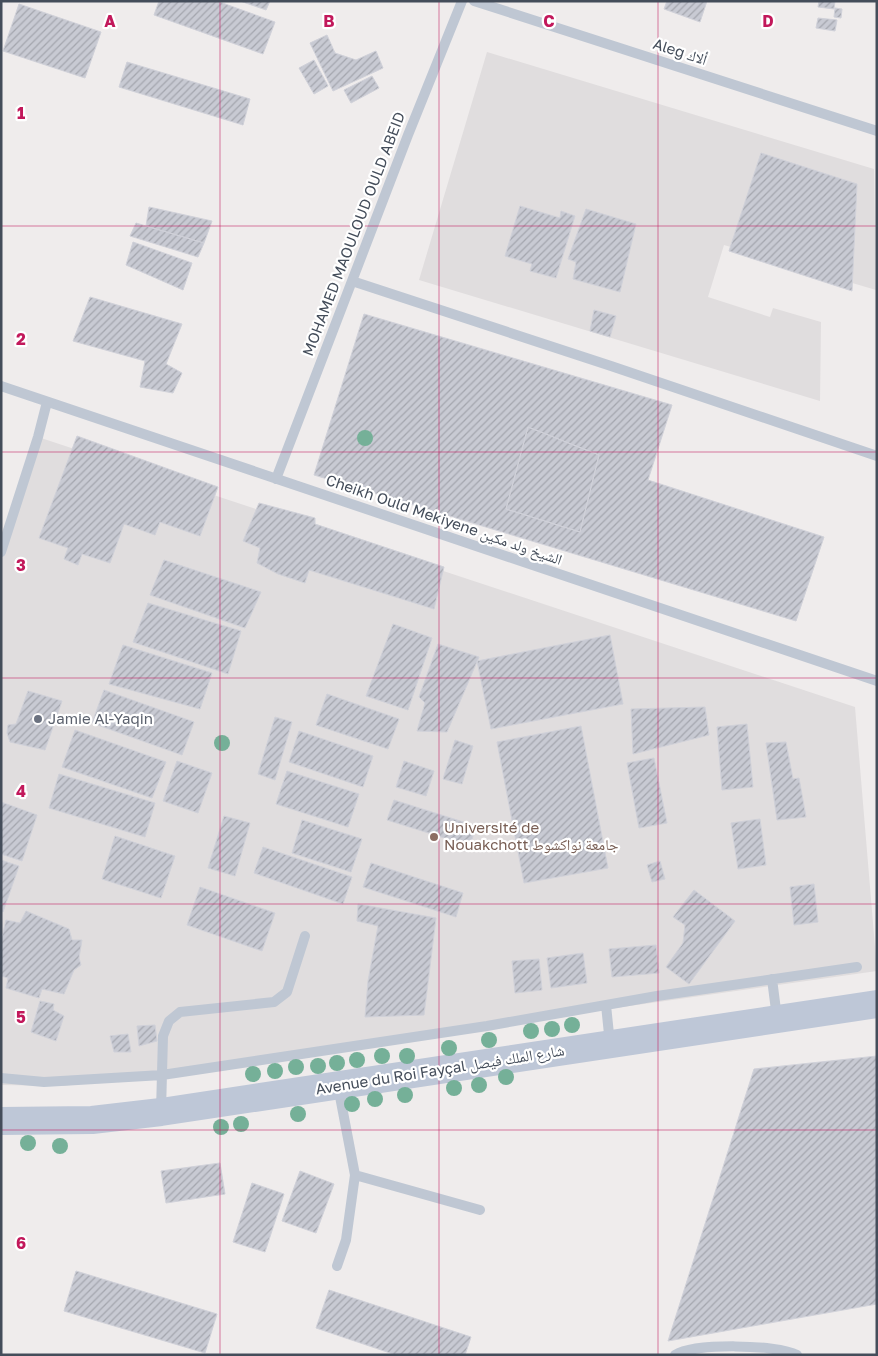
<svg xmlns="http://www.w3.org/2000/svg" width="878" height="1356" font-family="'Golos Text','Noto Naskh Arabic',sans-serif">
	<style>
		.education { fill: #e0ddde }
		.building { fill: url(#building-hatch); stroke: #d0d1d9; fill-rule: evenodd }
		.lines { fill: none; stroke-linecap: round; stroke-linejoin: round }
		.lane { stroke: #bfc7d3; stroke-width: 10 }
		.secondary { stroke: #bec7d7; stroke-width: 28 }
		.tree { fill: #75b098 }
		.grid { fill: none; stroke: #c2185b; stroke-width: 1; stroke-opacity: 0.55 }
		.worship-dot { fill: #6b7280; stroke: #fff; stroke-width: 2 }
		.education-dot { fill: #8d6e63; stroke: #fff; stroke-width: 2 }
		.labels { text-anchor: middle; stroke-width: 4.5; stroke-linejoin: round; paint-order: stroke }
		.street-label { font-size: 15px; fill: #444d5a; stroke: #fff }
		.worship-label { font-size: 15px; fill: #5b616d; stroke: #fff; text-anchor: start }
		.education-label { font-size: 15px; fill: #785e54; stroke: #fff; text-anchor: start }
		.grid-label { font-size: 16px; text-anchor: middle; font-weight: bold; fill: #c2185b; stroke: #fff; stroke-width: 4.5; stroke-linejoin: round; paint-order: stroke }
	</style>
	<defs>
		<pattern id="building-hatch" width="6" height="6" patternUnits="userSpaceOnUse" patternTransform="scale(1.25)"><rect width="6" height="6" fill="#c8cad3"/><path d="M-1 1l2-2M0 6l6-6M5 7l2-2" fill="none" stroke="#a4a6ae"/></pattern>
	</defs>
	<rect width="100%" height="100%" fill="#efecec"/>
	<path class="education" d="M487,52L874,169L876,290L724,245L708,297L770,317L773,308L821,322L820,401L419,280Z
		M38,437L855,707L877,971L64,1086L1,1085V544Z"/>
	<path class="building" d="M159,1H217L275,22L263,54L154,15Z
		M240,1H270L266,10Z
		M667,1H707L700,22L664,9Z
		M819,1H835L834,9L818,7Z
		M19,4L101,32L85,78L3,51Z
		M835,8L842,9L841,18L834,17Z
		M818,18L837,20L835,31L816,28Z
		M327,35L335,53L356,60L376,51L383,68L333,91L310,43Z
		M314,60L328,86L314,94L299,68Z
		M127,62L250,99L243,125L119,87Z
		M372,76L379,88L351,103L344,90Z
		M761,153L857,184L852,291L729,251Z
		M520,206L560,218L561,211L575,216L556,278L530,271L532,264L505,256Z
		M149,207L212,221L204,243L146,226Z
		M586,209L636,224L620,292L573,279L576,262L568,259Z
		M136,223L146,226L204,243L198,257L130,236Z
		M133,242L192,263L183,290L126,265Z
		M90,297L182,324L166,364L182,373L173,393L140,387L145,361L73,341Z
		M594,310L616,316L610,337L590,331Z
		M364,314L672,405L648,480L824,537L796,621L314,475ZM528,427L599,455L580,532L506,509Z
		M528,427L599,455L580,532L506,509Z
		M77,436L218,487L200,536L160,522L155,535L124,524L110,563L82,554L78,565L64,559L68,548L39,538Z
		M259,503L315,518V524L444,567L434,609L309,570L305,583L278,574L257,563L260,548L243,541Z
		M164,560L261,592L245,628L150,595Z
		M148,603L241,631L228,674L133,642Z
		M393,624L432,638L408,710L366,696Z
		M610,635L623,704L491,729L477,661Z
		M438,644L479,657L447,732L417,731L425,703L419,697Z
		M123,645L212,673L200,709L109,684Z
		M104,690L194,722L182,755L92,723Z
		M28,691L62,701L45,750L10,742L7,733L8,725L16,724Z
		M327,694L399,719L388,749L316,725Z
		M705,707L709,735L633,754L631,709Z
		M275,717L292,722L275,780L258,774Z
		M747,724L753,787L722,790L717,727Z
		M581,726L608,868L524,883L497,742Z
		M75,730L166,762L152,798L62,767Z
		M299,731L373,756L363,787L289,762Z
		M455,740L473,746L462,784L443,779Z
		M786,742L793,779L799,778L806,817L777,820L766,743Z
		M654,758L667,823L639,828L627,763Z
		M177,761L212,773L198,813L163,801Z
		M404,761L434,771L426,796L396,787Z
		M287,771L359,794L348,827L276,804Z
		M59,774L155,803L145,837L49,808Z
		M394,800L476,826L470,846L387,820Z
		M1,802L37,815L22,861L1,854Z
		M224,816L250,823L235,876L208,868Z
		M760,819L766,865L738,869L731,823Z
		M302,820L362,839L351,872L292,853Z
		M115,836L175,856L161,898L102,879Z
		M263,847L352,877L343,904L254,873Z
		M1,860L19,866L3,912L1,911Z
		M660,861L665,879L652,882L647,865Z
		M371,863L463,893L456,917L363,887Z
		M814,884L818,922L794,925L790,887Z
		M200,887L275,913L262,951L187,925Z
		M694,890L735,921L689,984L666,967L683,943L685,925L673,917Z
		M358,904L436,918L424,1015L365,1017L368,981L378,926L357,921Z
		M26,911L69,929L72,940H82L79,958L81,965L74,970L64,994L42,989L39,998L6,988L8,978L1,976V941L6,920L20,923Z
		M656,945L659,973L612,977L609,949Z
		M583,953L587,983L551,988L547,958Z
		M539,959L542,990L515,993L512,961Z
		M40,1001L54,1004L53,1010L64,1016L56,1041L31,1032Z
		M155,1025L157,1041L139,1046L137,1026Z
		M128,1034L131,1052H114L110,1036Z
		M877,1056V1304L668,1341L754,1069Z
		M220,1163L225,1194L166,1203L161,1171Z
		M300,1171L334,1184L316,1233L282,1221Z
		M252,1183L284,1194L265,1252L233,1242Z
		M76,1271L217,1314L205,1353L64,1311Z
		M329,1290L471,1337L465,1355H396L316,1328Z"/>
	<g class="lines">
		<path class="lane" d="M474,1L877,131
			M352,281L611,366L877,456
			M1,386L877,681
			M276,479L408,135L462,1
			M1,552L38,437L47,402
			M772,979L777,1018
			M606,1005L610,1044
			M1,1078L44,1082L162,1075L487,1026L657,996L857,967
			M161,1111L163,1036L169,1021L180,1012L274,1002L287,992L305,936
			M355,1175L480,1210
			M337,1266L346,1240L355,1175L338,1086
			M675,1355C694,1343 776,1344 797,1355"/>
		<path class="secondary" d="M1,1121L92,1120L161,1112L877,1004"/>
	</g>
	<g class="tree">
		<circle cx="365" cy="438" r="8"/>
		<circle cx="222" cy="743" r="8"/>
		<circle cx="572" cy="1025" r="8"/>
		<circle cx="552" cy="1029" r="8"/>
		<circle cx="531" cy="1031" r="8"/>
		<circle cx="489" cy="1040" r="8"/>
		<circle cx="449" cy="1048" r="8"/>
		<circle cx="382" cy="1056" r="8"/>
		<circle cx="407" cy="1056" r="8"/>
		<circle cx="357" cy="1060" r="8"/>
		<circle cx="337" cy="1063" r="8"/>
		<circle cx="318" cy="1066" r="8"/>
		<circle cx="296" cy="1067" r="8"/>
		<circle cx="275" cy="1071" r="8"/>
		<circle cx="253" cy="1074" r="8"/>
		<circle cx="506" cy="1077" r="8"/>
		<circle cx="479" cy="1085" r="8"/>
		<circle cx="454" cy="1088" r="8"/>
		<circle cx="405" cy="1095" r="8"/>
		<circle cx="375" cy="1099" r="8"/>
		<circle cx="352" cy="1104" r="8"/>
		<circle cx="298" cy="1114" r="8"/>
		<circle cx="241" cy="1124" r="8"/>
		<circle cx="221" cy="1127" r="8"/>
		<circle cx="28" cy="1143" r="8"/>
		<circle cx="60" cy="1146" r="8"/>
	</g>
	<path class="grid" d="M220,1V1355M439,1V1355M658,1V1355M1,226H877M1,452H877M1,678H877M1,904H877M1,1130H877"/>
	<circle class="worship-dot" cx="38" cy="719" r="5"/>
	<circle class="education-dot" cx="434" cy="837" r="5"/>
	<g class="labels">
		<g class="street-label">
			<text transform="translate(680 52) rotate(18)" y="5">Aleg ألاك</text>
			<text transform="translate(354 234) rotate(-69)" y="5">MOHAMED MAOULOUD OULD ABEID</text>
			<text transform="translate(444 520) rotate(19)" y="5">Cheikh Ould Mekiyene الشيخ ولد مكين</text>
			<text transform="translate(440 1070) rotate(-9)" y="5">Avenue du Roi Fayçal شارع الملك فيصل</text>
		</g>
		<g class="worship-label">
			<text x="48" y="724">Jamie Al-Yaqin</text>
		</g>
		<g class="education-label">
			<text x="444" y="833">Université de<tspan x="444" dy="17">Nouakchott جامعة نواكشوط</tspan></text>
		</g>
	</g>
	<g class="grid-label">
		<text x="110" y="27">A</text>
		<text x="329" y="27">B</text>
		<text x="549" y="27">C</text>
		<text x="768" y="27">D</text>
		<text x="21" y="119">1</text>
		<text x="21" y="345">2</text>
		<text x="21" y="571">3</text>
		<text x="21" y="797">4</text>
		<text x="21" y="1023">5</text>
		<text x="21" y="1249">6</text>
	</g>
	<rect width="878" height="1356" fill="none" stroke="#444d5a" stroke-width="5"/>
</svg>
